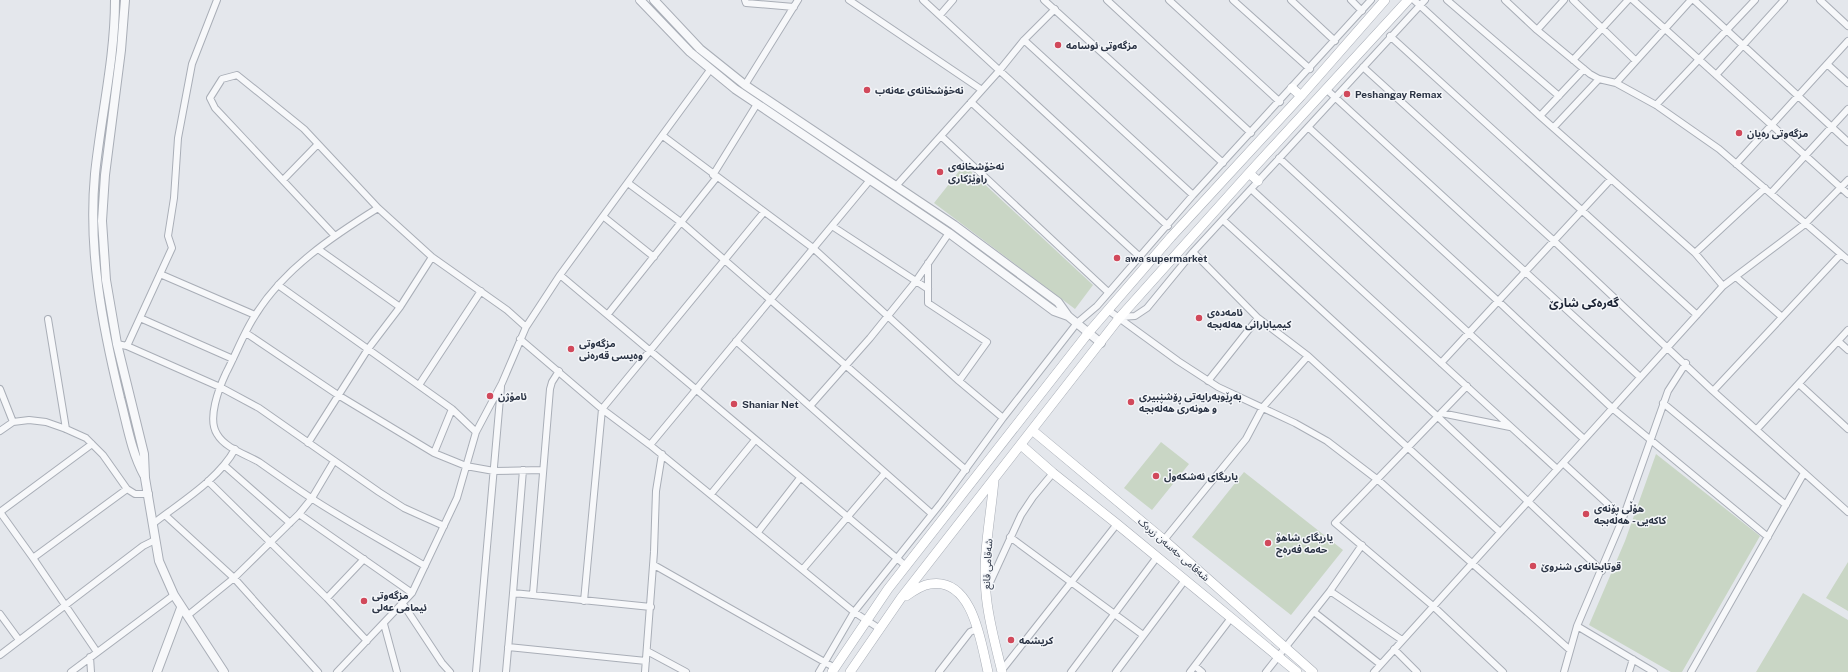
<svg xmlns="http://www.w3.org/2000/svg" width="1848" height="672" font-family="'Public Sans','Noto Sans Arabic',sans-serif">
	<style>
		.green { fill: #c9d6c5 }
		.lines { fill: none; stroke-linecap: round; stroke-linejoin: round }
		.minor-casing { stroke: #a9aeb7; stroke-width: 8 }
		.tertiary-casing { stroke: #a9aeb7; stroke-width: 10 }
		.secondary-casing { stroke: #a9aeb7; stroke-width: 10 }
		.minor { stroke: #f7f8fa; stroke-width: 6 }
		.tertiary { stroke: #f7f8fa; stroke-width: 8 }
		.secondary { stroke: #fff; stroke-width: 9 }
		.poi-dot { fill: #d1495b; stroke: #f4f6f9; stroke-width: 1.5 }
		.labels { text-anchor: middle; stroke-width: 3; stroke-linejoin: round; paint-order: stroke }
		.poi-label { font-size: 10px; font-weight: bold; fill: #2b3445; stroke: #f4f6f9; text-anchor: start }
		.street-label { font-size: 10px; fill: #2b3445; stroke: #f4f6f9 }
		.quarter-label { font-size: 12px; font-weight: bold; fill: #1d2536; stroke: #f4f6f9 }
	</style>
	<rect width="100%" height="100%" fill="#e4e7ec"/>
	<path class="green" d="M964,165L1093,285L1075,309L934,203Z
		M1161,442L1189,464L1152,510L1124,488Z
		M1656,454L1760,536L1682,672H1671L1589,625L1625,541Z
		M1244,472L1343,550L1291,615L1192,537Z
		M1848,562V611L1826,598Z
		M1803,593L1848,620V672H1756Z"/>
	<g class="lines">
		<g class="minor-casing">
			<path id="minor" d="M745,0L746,3L794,7
				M849,0L982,90
				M923,0L1168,226
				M1044,0L1223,163
				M1107,0L1251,133
				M1169,0L1280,102
				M1233,0L1310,69
				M1291,0L1335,41
				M1351,0L1362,11
				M1414,0L1540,116L1695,253L1723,286
				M1447,0L1559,96
				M1505,0L1537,30L1590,74L1599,79L1616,83L1656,105L1719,149L1848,260
				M1573,0L1636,61
				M1633,0L1848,194
				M1694,0L1848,142
				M1820,0L1848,26
				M940,15L953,0
				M1537,30L1564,0
				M1390,36L1697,315
				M1024,40L1193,195
				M1573,60L1628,0
				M1827,64L1848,83
				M1363,67L1553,240L1713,391L1848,512
				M1716,75L1784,0
				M1616,83L1691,0
				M745,85L798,0
				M1326,89L1640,377
				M971,102L1140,257
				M1656,105L1755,0
				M1540,116L1584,69
				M1308,127L1498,301L1612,408L1768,537
				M1554,127L1599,79
				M663,136L813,248L959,381L1003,418
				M941,136L1108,292
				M1279,158L1584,439
				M1736,164L1848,41
				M713,175L757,104
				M283,180L317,145
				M628,183L682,223L966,470
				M896,186L999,71L1024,40L1055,9
				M1251,189L1557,469
				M1771,193L1848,109
				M378,208C333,236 285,268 256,314C244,332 236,354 226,373C219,388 207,419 217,434C225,448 245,454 259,462C276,474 293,486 311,498C348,522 387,543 425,566
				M604,217L654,257
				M1223,220L1437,416L1602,571
				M832,226L928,289
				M335,236L215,108L210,98L222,79L237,75L304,129L378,208L432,257L507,310L526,327
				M318,249L400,307
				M1193,252L1258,318L1308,356L1500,532
				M1695,253L1765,188
				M928,263V303L987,342L959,381
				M160,274L255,315
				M560,275L906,566
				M1736,277L1782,317
				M278,285L452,409L476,432
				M1108,310L1178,361L1218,387L1295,423L1327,441L1378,480L1570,650
				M608,314L717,177
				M1120,317L1135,316L1147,308L1193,252L1425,0
				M140,318L233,359
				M48,319L66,429
				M246,333L338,395L434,453L466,466L494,471L543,470
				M520,339L602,409L650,445L854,612L880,629
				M736,341L932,514
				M1838,341L1848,350
				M117,344L127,346L220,387L259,408L379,492L404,508L444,526
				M127,346L172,248L168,236L174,198L178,138L192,64L217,0
				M1441,363L1611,179
				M1208,381L1258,318
				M1799,384L1848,429
				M419,385L481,291
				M1467,386L1335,523L1433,606L1503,672
				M0,389L13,422
				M1713,391L1841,254
				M1663,403L1786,505
				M810,406L870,338L916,281L949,233
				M1441,413L1510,427
				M1757,429L1848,330
				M0,431L13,422L29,420L46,422L66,429L86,438L103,455L127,489L135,494H149
				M308,443L368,349L400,307L432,257
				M650,445L870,180
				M434,453L452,409
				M1563,463L1623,518
				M225,466L290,523
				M208,481L327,598L367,641
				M711,494L755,440
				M0,512L33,558L97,652
				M0,512L92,444
				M299,514L412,593
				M165,515L234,578L318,672
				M154,523C181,502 219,479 235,449
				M758,532L800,478
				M1010,537L1143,635
				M1164,540L1246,439L1263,407L1308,356
				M33,558L127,489
				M654,565L835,668
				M803,569L885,473
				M987,589L1021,515L1033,497L1053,473
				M1330,591L1402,640
				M513,593L523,470
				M533,594L550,389L552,382L559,371
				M327,598L364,559
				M584,601L602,409L764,212
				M403,604L442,663L450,672
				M1314,612L1380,664
				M0,614L19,640
				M187,616L234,578L299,514L312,498L334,461
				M384,624L397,672
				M1577,626L1654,672
				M508,647L646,661
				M1394,649L1417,672
				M647,651L686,672
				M0,655L143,546L155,540
				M90,657L91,672
				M1195,666L1202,672
				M1002,670L1117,524
				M71,672L174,595
				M337,672L412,593L457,498L476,432L502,383L526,327L560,275L710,70
				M476,672L501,387
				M506,672L513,593L651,607
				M645,672L654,552L656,491L662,454
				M819,672L854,612L941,503L1003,418L1077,323L1097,306L1193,195L1371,0
				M939,672L970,632L977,629
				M1071,672L1157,557
				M1116,672L1185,580
				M1190,672L1231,618
				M1266,672L1330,591L1362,545
				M1374,672L1723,286L1805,224L1848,180
				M1564,672L1577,626L1623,518L1668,391L1686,363
				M1629,672L1633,659
				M1691,672L1804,473"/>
		</g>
		<g class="tertiary-casing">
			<path id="tertiary" d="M115,0C115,58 101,116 95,174C88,250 102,324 120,398C127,424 131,451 144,475
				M125,0L121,50L105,175L102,221L106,280L117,344L144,454L145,478L159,561L174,595L224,672
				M640,0L690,52L735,89L949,233L1054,311L1068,316
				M654,0L700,49L745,85L954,225L1058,302L1068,316L1101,343
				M157,672L181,608"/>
		</g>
		<g class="secondary-casing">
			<path id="secondary" d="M1292,88L1301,96
				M1249,173L1258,181
				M1032,430L1164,540L1313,672
				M1021,445L1053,473L1117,524L1297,672
				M994,480C991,515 982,559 986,593C988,620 996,646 1002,672
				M906,596C913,591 922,585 930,584C973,577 981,643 988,672
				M832,672L888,589L1089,332L1171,237L1301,96L1385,0
				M850,672L901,598L1120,317L1249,173L1408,0"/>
		</g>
		<use href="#minor" class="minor"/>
		<use href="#tertiary" class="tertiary"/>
		<use href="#secondary" class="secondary"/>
	</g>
	<g class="poi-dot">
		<circle cx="1058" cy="45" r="4"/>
		<circle cx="867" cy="90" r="4"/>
		<circle cx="1347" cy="94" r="4"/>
		<circle cx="1739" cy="133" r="4"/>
		<circle cx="940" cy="172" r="4"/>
		<circle cx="1117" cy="258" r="4"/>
		<circle cx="1199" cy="318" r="4"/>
		<circle cx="571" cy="349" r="4"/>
		<circle cx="490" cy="396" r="4"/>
		<circle cx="1131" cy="402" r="4"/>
		<circle cx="734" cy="404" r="4"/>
		<circle cx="1156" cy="476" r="4"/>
		<circle cx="1586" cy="514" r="4"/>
		<circle cx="1268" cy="543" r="4"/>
		<circle cx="1533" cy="566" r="4"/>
		<circle cx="364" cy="601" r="4"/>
		<circle cx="1011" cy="640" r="4"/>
	</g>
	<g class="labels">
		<g class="poi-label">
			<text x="1066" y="49">مزگەوتی ئوسامە</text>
			<text x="875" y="94">نەخۆشخانەی عەنەب</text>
			<text x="1355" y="98">Peshangay Remax</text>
			<text x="1747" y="137">مزگەوتی رەیان</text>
			<text x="948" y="170">نەخۆشخانەی<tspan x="948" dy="12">راوێژکاری</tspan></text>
			<text x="1125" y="262">awa supermarket</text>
			<text x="1207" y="316">ئامەدەی<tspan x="1207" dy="12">کیمیابارانی هەلەبجە</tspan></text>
			<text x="579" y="347">مزگەوتی<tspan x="579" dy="12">وەیسی قەرەنی</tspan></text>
			<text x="498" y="400">ئامۆژن</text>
			<text x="1139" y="400">بەڕێوبەرایەتی ڕۆشنبیری<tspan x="1139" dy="12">و هونەری هەڵەبجە</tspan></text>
			<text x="742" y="408">Shaniar Net</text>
			<text x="1164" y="480">یاریگای ئەشکەوڵ</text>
			<text x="1594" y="512">ھۆڵی بۆنەی<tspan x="1594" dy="12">کاکەیی - هەڵەبجە</tspan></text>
			<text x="1276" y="541">یاریگای شاهۆ<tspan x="1276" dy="12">حەمە فەرەج</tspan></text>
			<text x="1541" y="570">قوتابخانەی شنروێ</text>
			<text x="372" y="599">مزگەوتی<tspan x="372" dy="12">ئیمامی عەلی</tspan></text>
			<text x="1019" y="644">کریشمە</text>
		</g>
		<g class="street-label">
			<text transform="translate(1174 549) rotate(41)" y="4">شەقامی حەسەن زیرەک</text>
			<text transform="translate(987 564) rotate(-87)" y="4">شەقامی قانع</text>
		</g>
		<g class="quarter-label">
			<text x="1584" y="307">گەرەکی شارێ</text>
		</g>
	</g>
</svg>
